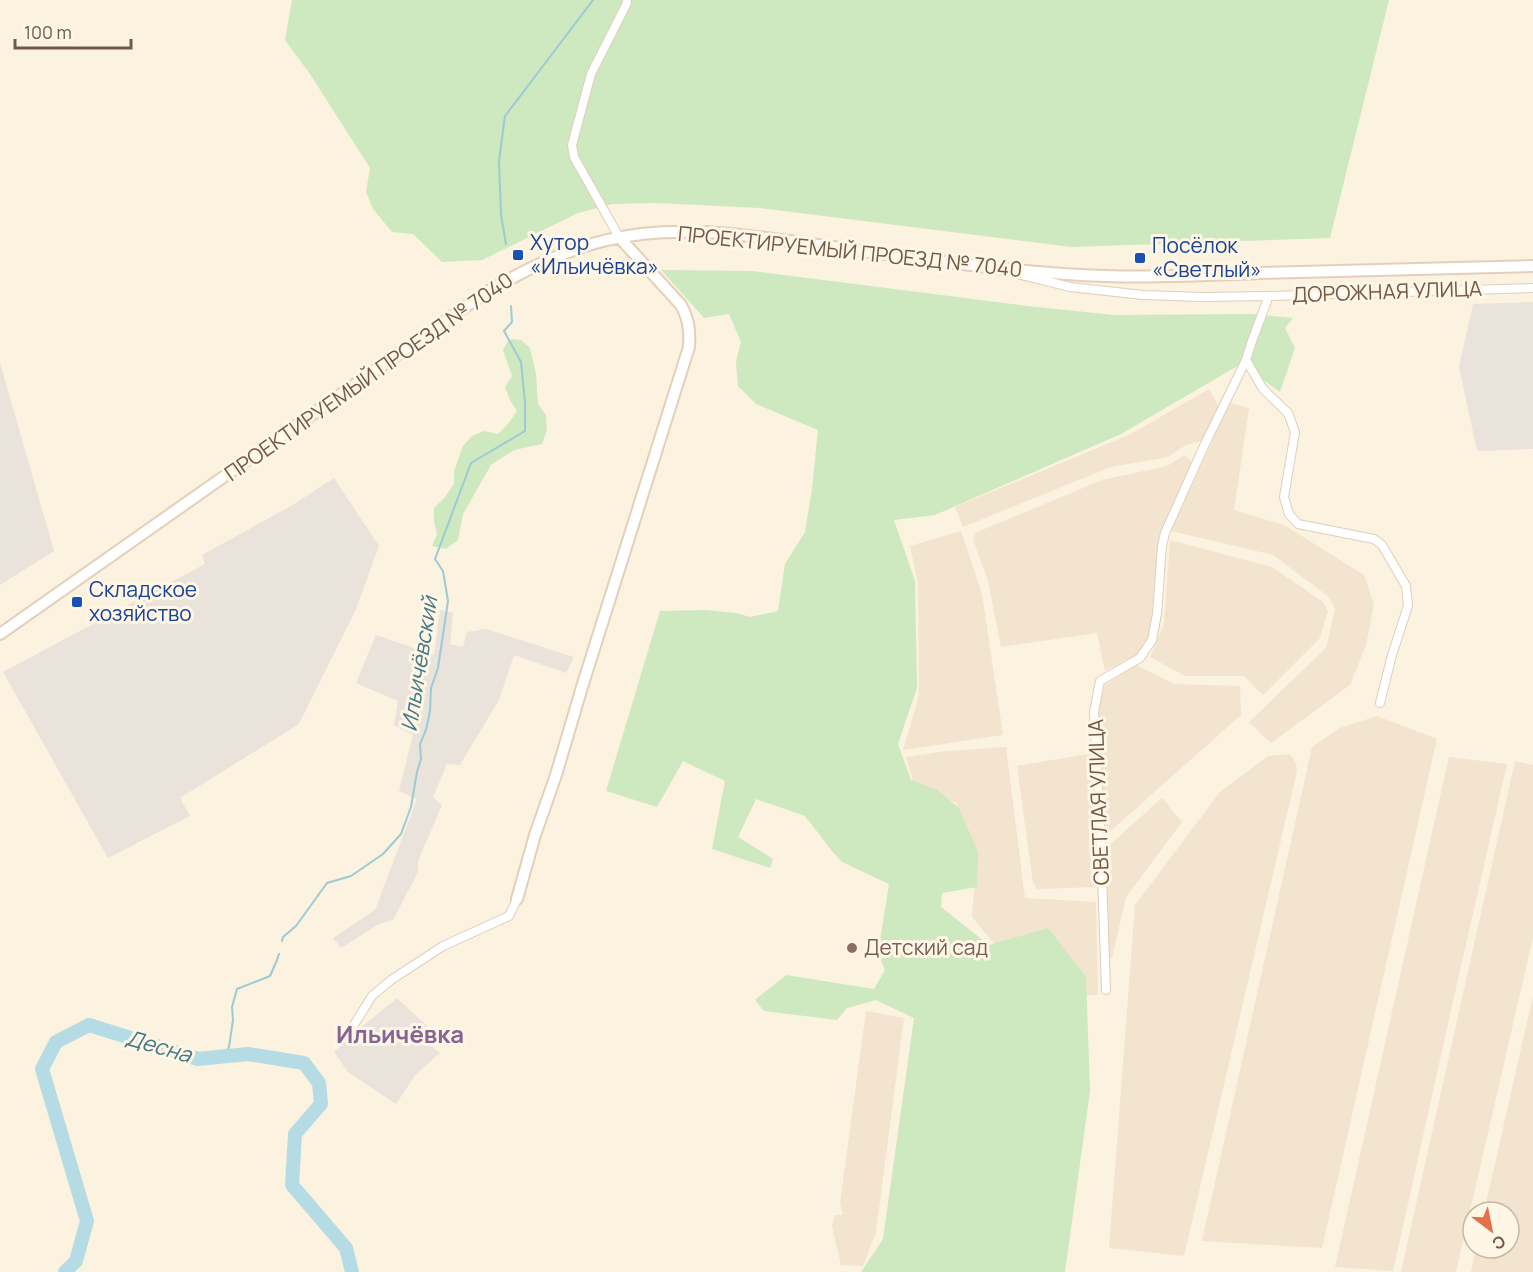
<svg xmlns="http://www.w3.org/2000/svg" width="1533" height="1272" font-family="Manrope,sans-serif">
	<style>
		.residential { fill: #f3e4cf }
		.industrial { fill: #eae3dc }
		.green { fill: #cee8bf }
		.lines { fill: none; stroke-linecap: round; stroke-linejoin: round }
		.stream { stroke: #9ccad5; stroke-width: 2 }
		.river { stroke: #b5dbe4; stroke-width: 14 }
		.street-casing { stroke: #dfcebc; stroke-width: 10 }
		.secondary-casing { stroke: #e4d0ba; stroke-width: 14 }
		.street { stroke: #fff; stroke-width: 8 }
		.secondary { stroke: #fff; stroke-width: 10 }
		.transit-dot { fill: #1a4fb4; stroke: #fff6e6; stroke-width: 2 }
		.education-dot { fill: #8d6e63; stroke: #fff6e6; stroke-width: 2 }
		.labels { text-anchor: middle; stroke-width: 6; stroke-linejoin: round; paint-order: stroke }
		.transit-label { font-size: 21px; fill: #164399; stroke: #fff6e6; text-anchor: start }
		.street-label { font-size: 21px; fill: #715848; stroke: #fff6e6 }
		.education-label { font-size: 21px; fill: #785e54; stroke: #fff6e6; text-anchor: start }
		.water-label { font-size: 22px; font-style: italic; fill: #427785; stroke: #fff6e6 }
		.quarter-label { font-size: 24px; font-weight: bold; fill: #866495; stroke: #fff6e6 }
	</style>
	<rect width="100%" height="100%" fill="#fbf2e0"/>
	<path class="residential" d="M1209,389L1219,407L1202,441L1186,445L1168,457L1111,467L963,527L955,507L1131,434Z
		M1230,403L1249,408L1234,510L1284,525L1364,575L1374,604L1366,645L1350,685L1271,743L1249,722L1326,648L1335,609L1329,597L1273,555L1171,531Z
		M1185,455L1193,463L1158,541L1150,637L1141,652L1105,671L1097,633L1001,647L988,581L973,539L975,533L1102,480L1167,466Z
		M961,531L982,594L1003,735L903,750L919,696L918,583L910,546Z
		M1170,540L1272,567L1323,602L1328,611L1320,638L1263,695L1244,676H1185L1150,657L1164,624Z
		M1136,665L1174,684L1240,686L1241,715L1106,835L1103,832L1099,703L1105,685Z
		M1377,716L1437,739L1322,1248L1202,1241L1312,747L1340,728Z
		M1006,747L1025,898L1096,902L1098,995H1075L1000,951L972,917L976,859L956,802L918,799L906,757L948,751Z
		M1094,753L1097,887L1037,889L1033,883L1017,766Z
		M1290,754L1296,763L1297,771L1184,1256L1109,1248L1135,905L1220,792L1268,756Z
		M1449,757L1507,764L1452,1006L1393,1271L1335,1267Z
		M1515,761L1533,765V937L1456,1272H1401Z
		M1162,798L1182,822L1126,897L1112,958L1108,956L1105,849Z
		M1533,996V1272H1471L1476,1248H1509V1212H1484Z
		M866,1011L904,1018L876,1232L863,1266L841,1265L832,1226L835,1215H843L840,1203Z"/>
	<path class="industrial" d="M1533,302V449L1477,451L1459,367L1473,304Z
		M0,363L54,551L0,585Z
		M334,478L379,546L356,609L299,724L180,798L190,816L108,858L3,672L205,564L202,555L291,506Z
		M440,610L453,613L450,644L463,647L467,632L486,629L574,657L566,673L514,655L499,700L460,765L447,764L433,797L442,805L418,861V872L393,920L379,924L341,948L333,938L375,910L417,799L399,791L413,735L394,725L398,701L356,683L376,635L434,655Z
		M397,998L432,1031L424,1040L440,1053L416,1074L396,1104L348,1072L334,1052L354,1033Z"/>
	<path class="green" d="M292,0H1389L1330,238L1071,247L760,208L656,203L612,204L578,213L482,260L442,262L413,234L392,232L373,209L366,192L370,168L310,74L285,40Z
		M661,270L752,271L1027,306L1114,315L1253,314L1293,318L1285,328L1295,348L1280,392L1241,364L1121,434L935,515L894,520L915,581L917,688L898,744L911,780L937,790L959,808L978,852L977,887L942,893L941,907L989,945L1048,928L1086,977L1090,1091L1065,1272H861L883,1239L914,1018L876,1000L847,1008L837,1020L764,1011L755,1000L786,975L874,989L885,970L878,953L889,884L842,862L832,851L805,816L756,799L738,837L773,859L770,868L712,849L725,781L683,761L657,807L606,791L660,611L706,610L736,613L750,617L778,611L785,564L805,532L812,489L818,430L756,404L738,386L736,362L741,342L729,314L704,318Z
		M509,339L521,340L530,348L536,374L538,404L546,415L547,430L542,444L514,450L491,465L463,514L458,540L446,549L432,546L437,534L434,521V508L445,497L454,484V471L463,446L472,436L484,431L498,434L508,424L517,411L510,400L505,387L512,376L503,350Z"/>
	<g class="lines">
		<path class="stream" d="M506,244L501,215L499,161L505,116L593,0
			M282,941L283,937L296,926L327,883L351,876L383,854L401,834L411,807L417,772L421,759L420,744L426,730L430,711L431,688L438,668L448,601L443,571L435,559L471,463L525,431V403L521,362L504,331L512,322L511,306
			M222,1056L229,1047L233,1020L232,1007L237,989L270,976L277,960L279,954"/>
		<path class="river" d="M65,1272L76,1261L87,1221L42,1069L56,1042L89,1025L198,1059L248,1054L304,1063L319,1083L321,1104L295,1134L292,1185L346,1248L352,1272"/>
		<g class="street-casing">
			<path id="street" d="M619,237L574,157L572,145L591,74L627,3V0
				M1013,273L1070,287L1143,295L1202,297L1267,296L1533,288
				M1267,296V301L1252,341L1246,360L1263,389L1288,413L1295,432L1284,497L1289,514L1298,524L1374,539L1382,545L1406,586L1408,606L1392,655L1380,703
				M1106,990L1101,845L1094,712L1100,681L1140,658L1152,640L1157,614L1162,546L1165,533L1204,446L1246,360
				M347,1036L372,996L391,980L443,946L509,916L517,899"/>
		</g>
		<g class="secondary-casing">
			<path id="secondary" d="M0,634L485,293C524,270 564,250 607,240C679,223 753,236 825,246C918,258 1012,273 1106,276C1158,278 1209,275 1261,273C1352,271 1442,268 1533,266
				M517,899L535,835L556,775L582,687L689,347C690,331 689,320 681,305L619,237"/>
		</g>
		<use href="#street" class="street"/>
		<use href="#secondary" class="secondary"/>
	</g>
	<g class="transit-dot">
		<rect x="512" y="249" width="12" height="12" rx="3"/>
		<rect x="1134" y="252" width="12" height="12" rx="3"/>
		<rect x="71" y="596" width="12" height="12" rx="3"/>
	</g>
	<circle class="education-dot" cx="852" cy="948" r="6"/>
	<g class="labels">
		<g class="transit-label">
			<text x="530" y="250">Хутор<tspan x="530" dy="24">«Ильичёвка»</tspan></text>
			<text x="1152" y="253">Посёлок<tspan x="1152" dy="24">«Светлый»</tspan></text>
			<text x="89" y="597">Складское<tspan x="89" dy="24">хозяйство</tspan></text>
		</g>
		<g class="street-label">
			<text transform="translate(850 252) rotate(6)" y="7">ПРОЕКТИРУЕМЫЙ ПРОЕЗД № 7040</text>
			<text transform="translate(1387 292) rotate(-2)" y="7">ДОРОЖНАЯ УЛИЦА</text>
			<text transform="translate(369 377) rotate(-35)" y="7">ПРОЕКТИРУЕМЫЙ ПРОЕЗД № 7040</text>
			<text transform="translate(1099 802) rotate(-92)" y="7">СВЕТЛАЯ УЛИЦА</text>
		</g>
		<g class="education-label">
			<text x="864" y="955">Детский сад</text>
		</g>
		<g class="water-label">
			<text transform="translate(419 664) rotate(-81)" y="8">Ильичёвский</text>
			<text transform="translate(159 1046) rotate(16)" y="8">Десна</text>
		</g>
		<g class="quarter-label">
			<text x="400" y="1043">Ильичёвка</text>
		</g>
	</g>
	<g transform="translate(1491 1230) rotate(148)"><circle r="28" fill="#fff6e6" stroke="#c6b7a7" stroke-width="1.5"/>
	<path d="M0-4.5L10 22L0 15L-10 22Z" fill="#e37047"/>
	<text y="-9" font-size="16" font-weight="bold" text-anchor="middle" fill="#715848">С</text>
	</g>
	<path d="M15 39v9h116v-9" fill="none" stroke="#715848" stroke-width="3"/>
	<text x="24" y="39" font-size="18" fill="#715848" stroke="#fff6e6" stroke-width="4.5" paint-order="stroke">100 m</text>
</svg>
